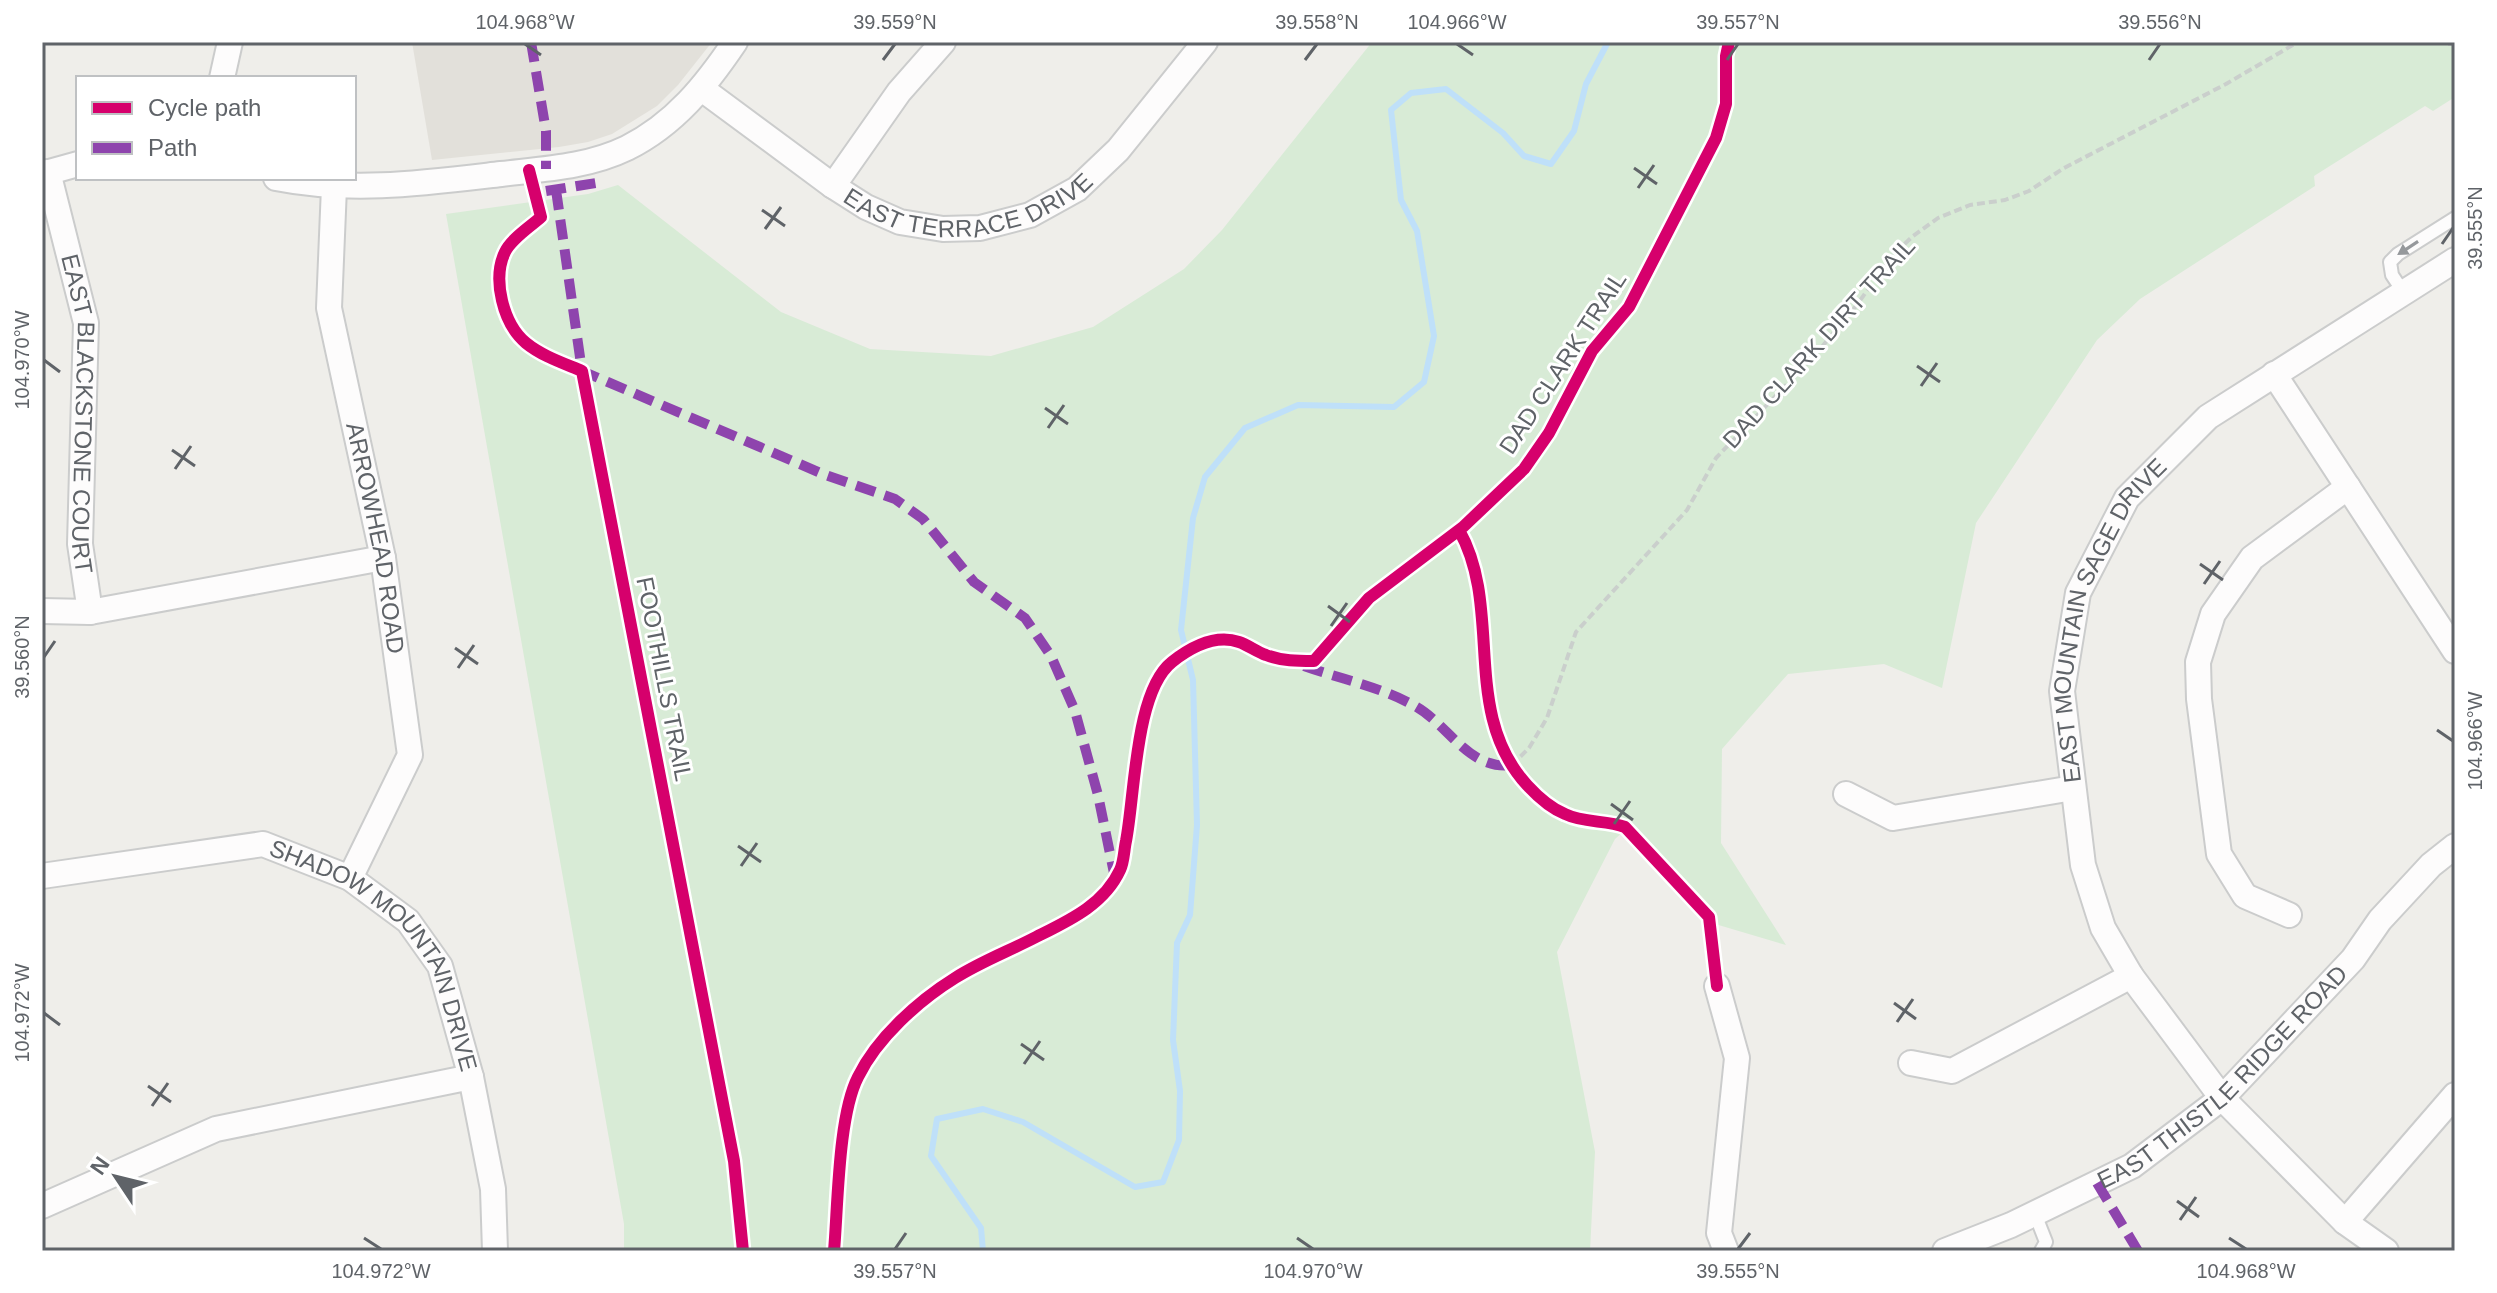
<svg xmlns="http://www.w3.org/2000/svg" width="2497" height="1293" font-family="Arial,sans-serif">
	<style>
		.education { fill: #e2e0da }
		.green { fill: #d8ebd6 }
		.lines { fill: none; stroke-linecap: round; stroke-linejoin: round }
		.stream { stroke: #bfe0f9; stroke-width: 6 }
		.service-casing { stroke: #cbcccc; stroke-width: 16 }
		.minor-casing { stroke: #cbcccc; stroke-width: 28 }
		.path { stroke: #cacfcc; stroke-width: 4; stroke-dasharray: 8 4; stroke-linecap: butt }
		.service { stroke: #fdfcfc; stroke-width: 12 }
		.minor { stroke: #fdfcfc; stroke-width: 24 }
		.quiet { stroke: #8e44ad; stroke-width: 10; stroke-dasharray: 20 10; stroke-linecap: butt }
		.cycleway-casing { stroke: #fff; stroke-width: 17 }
		.cycleway { stroke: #d6006c; stroke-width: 12 }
		.oneway { fill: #96999c }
		.ticks { fill: none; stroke: #5f6368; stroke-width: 3 }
		.labels { text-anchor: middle; stroke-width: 6; stroke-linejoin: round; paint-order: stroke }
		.street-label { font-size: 24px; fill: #5f6368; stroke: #fff }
		.neatline { fill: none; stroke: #5f6368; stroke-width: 3 }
		.ticks-label { font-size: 20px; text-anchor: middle; fill: #5f6368 }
	</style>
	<rect width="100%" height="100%" fill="#efeeea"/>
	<path class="education" d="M412,42H712L678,85L657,106L612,134L588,142L559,147L432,160Z"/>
	<path class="green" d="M1372,42H2455V97L2433,111L2425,106L2314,176L2315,186L2140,299L2097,340L1976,523L1942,688L1884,664L1788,674L1722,749L1721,843L1786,945L1705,921L1623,832L1615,839L1557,952L1595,1152L1590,1251H624V1224L446,214L588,194L618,185L781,312L870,349L991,356L1093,327L1184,269L1222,230Z"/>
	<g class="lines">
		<path class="stream" d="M983,1251L981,1228L931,1156L937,1119L983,1109L1023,1122L1135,1187L1163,1182L1179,1140L1180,1091L1173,1040L1177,943L1190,915L1197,825L1193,680L1181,630L1193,518L1205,477L1245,428L1298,405L1394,407L1424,382L1434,336L1417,231L1401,200L1391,110L1411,93L1446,89L1503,133L1524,156L1551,164L1574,131L1586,84L1608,42"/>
		<g class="service-casing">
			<path id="service" d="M2404,293L2392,275L2390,262L2398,254L2455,218
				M2035,1214L2046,1242L2041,1251"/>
		</g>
		<g class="minor-casing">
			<g id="minor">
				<path d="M222,78L230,42"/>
				<path id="s1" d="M702,89L833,186L866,207L900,222L943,229L980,228L1030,215L1077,189L1118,150L1205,42"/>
				<path id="s2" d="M48,172L86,323L80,544L90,612"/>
				<path d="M42,174L78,164"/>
				<path d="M276,178C352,193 424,183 501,174C544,169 588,167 627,148C675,124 706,85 735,42"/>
				<path d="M833,186L899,92L943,42"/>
				<path id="s3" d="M334,187L329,308L383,558L410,755L350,878"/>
				<path d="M2274,374L2455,651"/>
				<path d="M42,611L90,612L383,558"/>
				<path d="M1846,794L1893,818L2073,788"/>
				<path id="s4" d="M42,876L263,844L350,878L408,921L440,966L471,1077L493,1189L495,1251"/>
				<path d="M2289,915L2245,896L2219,854L2199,699L2198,662L2213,614L2252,558L2348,487"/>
				<path d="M1717,986L1737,1058L1719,1233L1726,1251"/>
				<path d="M1911,1063L1952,1071L2131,976"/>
				<path d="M42,1206L216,1129L471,1077"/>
				<path d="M2345,1222L2455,1095"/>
				<path id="s5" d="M1945,1251L2011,1225L2132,1166L2222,1098L2353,959L2380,920L2431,865L2455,846"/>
				<path id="s6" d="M2386,1251L2345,1222L2222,1098L2131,976L2103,928L2083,865L2062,691L2078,593L2127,498L2208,417L2455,260"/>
			</g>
		</g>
		<path class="path" d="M2450,46V42
			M1512,765L1529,748L1547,718L1576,632L1687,510L1716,458L1815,355L1856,306L1892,256L1913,236L1938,218L1970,205L2005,200L2029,191L2064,168L2226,84L2298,42"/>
		<use href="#service" class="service"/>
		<use href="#minor" class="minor"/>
		<path class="quiet" d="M531,42L546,131V169
			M556,190L582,371L823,474L895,499L923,519L974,582L1025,618L1051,656L1075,711L1098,795L1115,878
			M546,191L602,182
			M1304,666C1341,679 1381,687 1415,706C1448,724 1469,771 1512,765
			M2097,1183L2138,1251"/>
		<g class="cycleway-casing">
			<path id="cycleway" d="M529,170L541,217C530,227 511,239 505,252C492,279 503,324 526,343C542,356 563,363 582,371L734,1161L743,1251
				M1459,530C1504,610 1460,712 1527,785C1538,797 1550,808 1565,814C1583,823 1606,820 1625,827L1709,917L1717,986
				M834,1251C838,1206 838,1116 858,1077C877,1038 918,1001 955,978C980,962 1009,951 1036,937C1068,921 1104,905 1120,870C1124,862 1124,850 1126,841C1135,795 1135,691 1172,662C1191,647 1215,634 1239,642C1248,645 1257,652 1266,655C1282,661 1297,661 1314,661L1369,598L1463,527L1524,469L1549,433L1592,351L1629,307L1716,138L1726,104V56L1729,42"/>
		</g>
		<use href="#cycleway" class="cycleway"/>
	</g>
	<defs><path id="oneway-solid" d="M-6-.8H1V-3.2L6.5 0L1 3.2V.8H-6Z" transform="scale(2)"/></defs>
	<use class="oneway" href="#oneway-solid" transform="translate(2408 248) rotate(147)"/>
	<path class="ticks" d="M525,44L541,55M1457,44L1473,55M883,60L895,44M1305,60L1317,44M1727,60L1738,44M2149,60L2160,44M1634,168L1657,184M1638,188L1654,165M762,210L785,226M765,229L781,207M2442,244L2453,228M44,360L60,372M1917,366L1940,382M1921,386L1937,363M1045,408L1068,424M1048,428L1064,405M172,450L195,466M175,469L191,446M2200,564L2223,580M2204,584L2220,561M1328,606L1350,622M1331,626L1347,603M455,648L478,664M44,657L55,641M458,668L474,645M2437,730L2453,741M1611,804L1633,820M1614,824L1630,801M738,846L761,862M741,866L757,843M1894,1003L1916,1019M44,1013L60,1025M1897,1022L1913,999M1021,1044L1044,1060M1024,1064L1040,1041M148,1086L171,1102M152,1106L168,1083M2177,1201L2199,1217M2180,1220L2196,1197M364,1238L381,1249M1297,1238L1313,1249M2229,1238L2246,1249M895,1249L906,1233M1738,1249L1750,1233"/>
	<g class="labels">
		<g class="street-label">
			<text dy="8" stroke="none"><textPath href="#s1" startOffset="310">EAST TERRACE DRIVE</textPath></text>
			<text transform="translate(1819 343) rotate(-48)" y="8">DAD CLARK DIRT TRAIL</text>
			<text transform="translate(1563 363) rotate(-57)" y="8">DAD CLARK TRAIL</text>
			<text dy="8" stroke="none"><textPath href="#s2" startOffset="246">EAST BLACKSTONE COURT</textPath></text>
			<text dy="8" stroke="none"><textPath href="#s3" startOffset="356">ARROWHEAD ROAD</textPath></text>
			<text dy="8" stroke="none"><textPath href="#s6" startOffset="756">EAST MOUNTAIN SAGE DRIVE</textPath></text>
			<text transform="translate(664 679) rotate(79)" y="8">FOOTHILLS TRAIL</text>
			<text dy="8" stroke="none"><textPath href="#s4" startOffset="392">SHADOW MOUNTAIN DRIVE</textPath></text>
			<text dy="8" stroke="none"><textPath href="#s5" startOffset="332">EAST THISTLE RIDGE ROAD</textPath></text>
		</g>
	</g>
	<rect width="2497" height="1293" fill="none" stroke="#ffffff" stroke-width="88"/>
	<rect x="76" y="76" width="280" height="104" fill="#ffffff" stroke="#bfc1c3" stroke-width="2"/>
	<rect x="92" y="102" width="40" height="12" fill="#d6006c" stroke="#bfc1c3" stroke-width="2"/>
	<text x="148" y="116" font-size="24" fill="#5f6368">Cycle path</text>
	<rect x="92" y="142" width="40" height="12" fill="#8e44ad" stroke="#bfc1c3" stroke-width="2"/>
	<text x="148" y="156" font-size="24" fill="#5f6368">Path</text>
	<g transform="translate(116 1177) rotate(305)" stroke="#ffffff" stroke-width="6" paint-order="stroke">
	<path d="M0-6L14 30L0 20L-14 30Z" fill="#5f6368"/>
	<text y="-12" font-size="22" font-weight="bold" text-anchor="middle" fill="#5f6368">N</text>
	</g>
	<rect x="44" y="44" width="2409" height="1205" class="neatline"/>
	<g class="ticks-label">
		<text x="525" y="29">104.968°W</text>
		<text x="895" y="29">39.559°N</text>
		<text x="1317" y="29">39.558°N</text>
		<text x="1457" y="29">104.966°W</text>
		<text x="1738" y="29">39.557°N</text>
		<text x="2160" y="29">39.556°N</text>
		<text transform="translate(2475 228) rotate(-90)" y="7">39.555°N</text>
		<text transform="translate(22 360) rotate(-90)" y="7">104.970°W</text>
		<text transform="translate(22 657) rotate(-90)" y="7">39.560°N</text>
		<text transform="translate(2475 741) rotate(-90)" y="7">104.966°W</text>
		<text transform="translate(22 1013) rotate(-90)" y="7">104.972°W</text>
		<text x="381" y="1278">104.972°W</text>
		<text x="895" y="1278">39.557°N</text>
		<text x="1313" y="1278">104.970°W</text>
		<text x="1738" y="1278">39.555°N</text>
		<text x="2246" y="1278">104.968°W</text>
	</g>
</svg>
